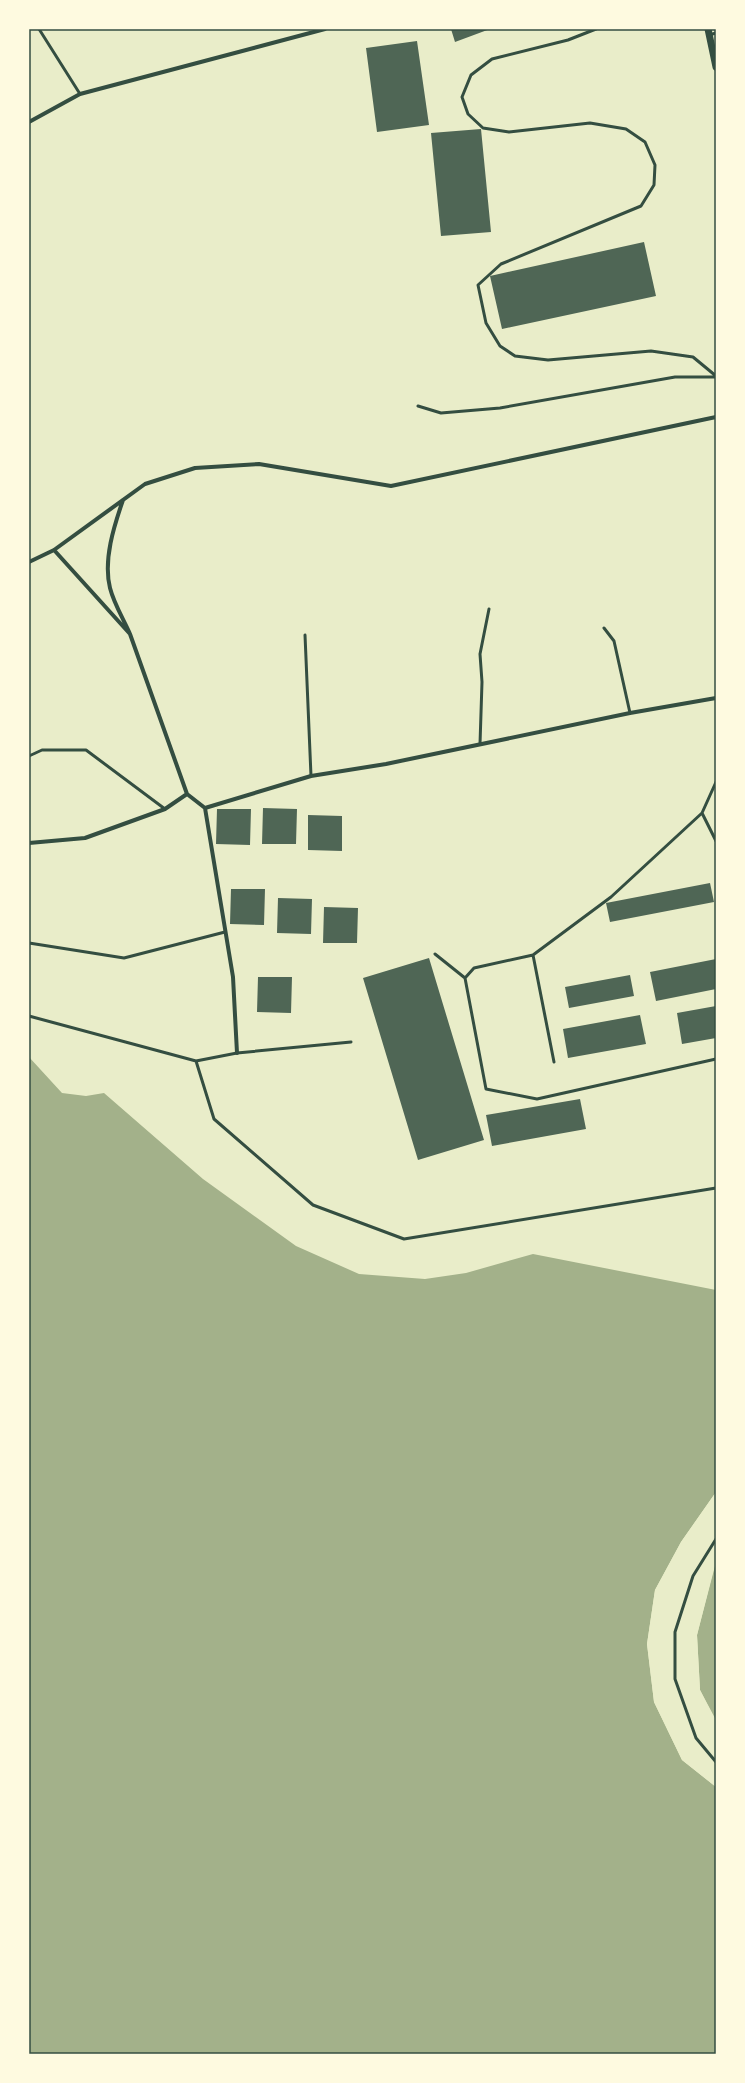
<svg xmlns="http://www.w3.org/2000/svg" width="745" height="2083" font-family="'Public Sans',sans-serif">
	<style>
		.water { fill: #a3b18a }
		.pier { fill: #e9edc9 }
		.building { fill: #4f6655 }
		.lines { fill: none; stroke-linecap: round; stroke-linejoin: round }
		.service { stroke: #344e41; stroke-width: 3 }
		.minor { stroke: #344e41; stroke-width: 4 }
		.tertiary { stroke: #344e41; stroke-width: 7 }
		.neatline { fill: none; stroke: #344e41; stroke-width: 1.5 }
	</style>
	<rect width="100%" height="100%" fill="#e9edc9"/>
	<path class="water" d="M29,1057L62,1093L86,1096L104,1093L203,1179L296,1246L359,1274L425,1279L466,1273L533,1254L716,1290V1492L681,1542L655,1590L647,1644L654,1702L682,1760L716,1787V2054H29Z
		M716,1562V1720L700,1690L697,1635Z"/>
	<path class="pier" d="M716,1492V1495L682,1543L657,1591L649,1644L656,1701L683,1758L716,1785V1787L682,1760L654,1702L647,1644L655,1590L681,1542Z
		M716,1560L697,1635L700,1690L716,1722L698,1690L695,1635L713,1563Z"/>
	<path class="building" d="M451,29H490L455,42Z
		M417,41L429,125L377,132L366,48Z
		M481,129L491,232L441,236L431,133Z
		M644,242L656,296L502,329L490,276Z
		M263,808L297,809L296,844H262Z
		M217,809H251L250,845L216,844Z
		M308,815L342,816V851L308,850Z
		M710,883L714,902L610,922L606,903Z
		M231,889H265L264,925L230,924Z
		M278,898L312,899L311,934L277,933Z
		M324,907L358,908L357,943H323Z
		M429,958L484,1140L418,1160L363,978Z
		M716,959V989L656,1001L650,972Z
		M630,975L634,996L569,1008L565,987Z
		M258,977H292L291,1013L257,1012Z
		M716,1006V1038L682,1044L677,1013Z
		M640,1015L646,1044L568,1058L563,1029Z
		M580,1099L586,1129L492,1146L486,1115Z"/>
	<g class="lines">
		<path class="service" d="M39,29L80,94
			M596,29L568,40L492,59L471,75L462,97L468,114L483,128L509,132L590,123L626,129L645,142L655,165L654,185L641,206L501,264L478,285L486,323L500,346L515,356L548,360L651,351L693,357L716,376
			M709,35L716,33
			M418,406L441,413L500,408L675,377H716
			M604,628L614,641L630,713
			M305,635L311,776
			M480,744L482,682L480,654L489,609
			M29,756L42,750H86L165,809
			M702,813L716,841
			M29,943L124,958L225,932
			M435,954L465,978L474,968L533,955L611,897L702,813L716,782
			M533,955L554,1062
			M465,978L486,1089L537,1099L716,1059
			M29,1016L196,1061L237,1053L351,1042
			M196,1061L214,1119L313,1205L404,1239L716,1188
			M716,1539L693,1576L675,1632V1679L696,1738L716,1762"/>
		<path class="minor" d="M29,122L80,94L325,29
			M54,550L130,634C124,620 114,604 110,588C103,560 114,526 123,500
			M29,562L54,550L145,484L195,468L259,464L391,486L716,417
			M130,634L187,794L205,808L233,977L237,1053
			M205,808L311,776L386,764L630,713L716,698
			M29,843L85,838L165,809L187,794"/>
		<path class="tertiary" d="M708,29L716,67"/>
	</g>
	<rect width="745" height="2083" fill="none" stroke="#fefae0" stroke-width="60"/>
	<rect x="30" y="30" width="685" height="2023" class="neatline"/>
</svg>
